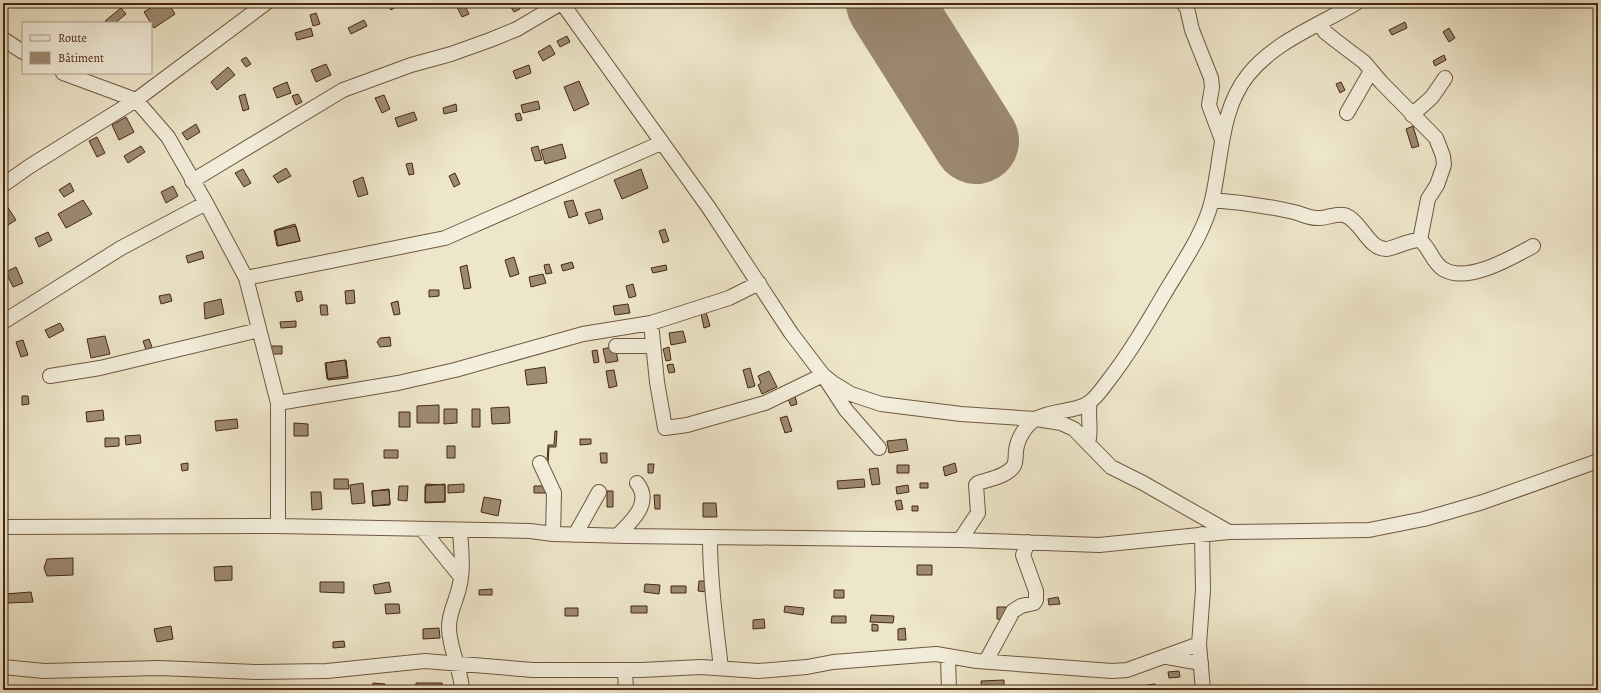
<svg xmlns="http://www.w3.org/2000/svg" width="1601" height="693" font-family="Alegreya,serif">
	<style>
		.lines { fill: none; stroke-linecap: round; stroke-linejoin: round }
		.runway { stroke: #9a866e; stroke-width: 86 }
		.building { fill: #9d8a72; stroke: #462713 }
		.minor-casing { stroke: #705741; stroke-width: 16 }
		.minor { stroke: #f4efdd; stroke-width: 14 }
	</style>
	<rect width="100%" height="100%" fill="#eee6ca"/>
	<filter id="stains"><feTurbulence type="fractalNoise" baseFrequency=".005" numOctaves="4"/><feColorMatrix values="0 0 0 0 .2 0 0 0 0 .09 0 0 0 0 .02 0 0 0 .5 -.17"/></filter>
	<radialGradient id="worn" r=".72"><stop offset=".6" stop-color="#630" stop-opacity="0"/><stop offset="1" stop-color="#630" stop-opacity=".3"/></radialGradient>
	<g class="lines">
		<path class="runway" d="M889,3L976,141"/>
	</g>
	<path class="building" d="M158,3H168L175,14L154,28L144,12Z
		M388,3H401L391,10L387,4Z
		M516,3L520,9L514,12L510,6Z
		M464,4L469,14L462,17L457,7Z
		M121,8L126,14L115,23H107L105,21Z
		M316,13L320,24L313,26L310,15Z
		M364,20L367,26L351,34L348,28Z
		M1405,22L1407,28L1392,35L1389,30Z
		M311,28L313,36L297,40L295,33Z
		M1449,28L1455,38L1449,42L1443,32Z
		M567,36L570,42L560,47L557,41Z
		M550,45L555,54L543,61L538,52Z
		M1444,55L1446,60L1435,66L1433,61Z
		M246,57L251,64L246,67L241,60Z
		M326,64L331,75L316,82L311,70Z
		M529,65L531,73L516,79L513,71Z
		M228,67L235,75L217,90L211,82Z
		M579,81L589,104L574,111L564,87Z
		M287,82L291,93L277,98L273,88Z
		M1341,82L1345,90L1340,93L1336,84Z
		M245,94L249,109L243,111L239,96Z
		M298,94L302,102L296,105L292,96Z
		M384,95L390,109L382,113L375,98Z
		M538,101L540,109L523,113L521,105Z
		M456,104L457,111L444,114L443,108Z
		M414,112L417,120L398,127L395,118Z
		M520,113L522,120L517,121L515,114Z
		M126,117L134,132L119,140L112,125Z
		M196,124L200,132L187,140L182,133Z
		M1413,126L1419,146L1412,148L1406,129Z
		M97,137L105,153L97,157L89,141Z
		M562,144L566,158L545,164L541,150Z
		M141,146L145,152L128,163L124,156Z
		M538,146L542,160L535,161L531,148Z
		M412,163L414,174L409,175L406,164Z
		M286,168L291,176L278,183L273,176Z
		M243,169L251,183L244,187L235,173Z
		M641,169L648,188L622,199L614,180Z
		M455,173L460,184L454,187L449,176Z
		M363,177L368,194L358,197L353,181Z
		M70,183L74,191L64,197L59,190Z
		M173,186L178,196L166,203L161,192Z
		M83,200L92,214L66,228L58,214Z
		M573,200L578,215L569,218L564,202Z
		M5,203L16,220L8,225L3,218V205Z
		M600,209L603,219L589,224L585,213Z
		M295,224L300,241L278,246L275,230Z
		M296,226L300,241L277,246L274,231Z
		M665,229L669,241L663,243L659,231Z
		M48,232L52,240L39,247L35,238Z
		M202,251L204,258L188,263L186,256Z
		M514,257L519,274L510,277L505,260Z
		M572,262L574,268L563,271L561,265Z
		M549,264L552,273L546,274L544,265Z
		M467,265L471,288L464,289L460,267Z
		M666,265L667,270L653,273L651,268Z
		M16,267L23,283L13,287L6,272Z
		M543,274L546,283L531,287L529,277Z
		M633,284L636,296L629,298L626,286Z
		M354,290L355,303L346,304L345,291Z
		M429,290H439V296L429,297Z
		M301,291L303,300L297,302L295,292Z
		M170,294L172,301L161,304L159,296Z
		M221,299L224,314L205,319L204,303Z
		M398,301L400,314L394,315L391,303Z
		M628,304L630,313L615,315L613,306Z
		M320,305H327L328,315H321Z
		M706,312L710,326L704,328L701,314Z
		M296,321V327L281,328L280,322Z
		M60,323L64,330L49,338L45,330Z
		M683,331L686,342L671,345L669,333Z
		M105,336L110,354L91,358L87,339Z
		M390,337L391,346L380,347L377,342L380,338Z
		M149,339L152,347L146,350L143,341Z
		M23,340L28,355L21,357L16,342Z
		M268,346H282V354H267Z
		M615,346L618,361L606,363L603,349Z
		M669,347L671,360L666,361L663,349Z
		M597,350L599,362L594,363L592,351Z
		M345,360L348,378L328,380L326,363Z
		M346,360L348,376L327,379L325,363Z
		M673,364L675,372L669,373L667,365Z
		M545,367L547,383L527,385L525,370Z
		M750,368L755,386L748,388L743,370Z
		M614,370L617,386L609,388L606,371Z
		M769,371L777,387L762,394L758,385L761,383L758,376Z
		M22,396H28L29,404L22,405Z
		M795,396L797,404L791,406L788,399Z
		M439,405V423H417V406Z
		M509,407L510,423L492,424L491,408Z
		M444,409H457V423L444,424Z
		M472,409H480V427H472Z
		M103,410L104,420L87,422L86,412Z
		M399,412H410V427H399Z
		M787,416L792,431L785,433L780,418Z
		M237,419L238,428L216,431L215,421Z
		M294,423L308,424V436H294Z
		M555,431H557L556,447H549L548,463H547L548,445H554Z
		M140,435L141,443L126,445L125,436Z
		M105,438H119V446L105,447Z
		M580,439H591V444L580,445Z
		M906,439L908,450L889,453L887,441Z
		M447,446H455V458H447Z
		M384,450H398V458H384Z
		M600,453H607V463H601Z
		M188,463V470L182,471L181,464Z
		M955,463L957,472L945,476L943,467Z
		M648,464H654L653,473H648Z
		M897,465H909V473H897Z
		M878,468L880,484L872,485L869,469Z
		M334,479H348L349,489H334Z
		M864,479L865,487L838,489L837,481Z
		M363,483L365,503L352,504L350,485Z
		M920,483H928V488H920Z
		M426,484L445,485V502H425Z
		M445,484V502L425,503V486Z
		M464,484V492L448,493V485Z
		M908,485L909,492L897,494L896,487Z
		M399,486H408L407,501L398,500Z
		M534,486H547V493H534Z
		M389,489L390,504L373,506L372,491Z
		M389,490L390,505L373,506L372,491Z
		M607,491H613V507H607Z
		M311,492H321L322,509L312,510Z
		M654,495H660V509H655Z
		M484,497L501,500L498,516L481,512Z
		M901,500L903,509L897,510L895,501Z
		M703,503H716L717,517H703Z
		M912,506H918V511H912Z
		M73,558V575L47,576L44,568L47,559Z
		M917,565H932V575H917Z
		M232,566V580L215,581L214,567Z
		M699,581H706V592L698,591Z
		M320,582H344V593L320,592Z
		M389,582L391,592L375,594L373,585Z
		M645,584L660,585L659,594L644,592Z
		M671,586H686V593H671Z
		M492,589V595H479V590Z
		M834,590H844V598H834Z
		M31,592L33,602L7,603L5,594Z
		M1058,597L1060,604L1049,605L1048,599Z
		M385,604H399L400,613L386,614Z
		M631,606H647V613H631Z
		M785,606L804,608L803,615L784,612Z
		M997,607H1006V620L997,619Z
		M565,608H578V616H565Z
		M871,615L894,616L893,623L870,622Z
		M832,616H846V623H831Z
		M764,619L765,628L753,629V620Z
		M872,624L878,625V631H872Z
		M171,626L173,639L157,642L154,629Z
		M439,628L440,638L423,639V629Z
		M905,628L906,640H898V629Z
		M344,641L345,647L333,648V642Z
		M1179,671L1180,677L1169,678L1168,672Z
		M1004,680V690H982L981,681Z
		M373,683L385,684L384,690H372Z
		M416,683H442L443,690H416Z
		M1155,684V690H1147V685Z
		M49,686H67V690H49Z
		M633,686H650V690H633Z
		M946,687L947,690H931V688Z"/>
	<g class="lines">
		<g class="minor-casing">
			<path id="minor" d="M562,3L709,208L791,333L823,375L833,383L851,394L881,404L961,414L1036,419L1061,423L1074,429L1111,467L1143,483L1229,532
				M1183,3L1187,8L1192,30L1211,78L1212,87L1209,105L1222,140
				M1320,23L1325,32L1335,40L1364,62L1381,82L1436,138L1443,156L1444,165L1437,185L1428,199L1420,240
				M3,39L23,52
				M63,73L136,100L168,137L206,203L246,278L278,403V526
				M1347,113L1371,71
				M1412,115L1432,97L1445,78
				M192,181L343,90L411,65L451,54L490,40L517,29L561,3
				M3,185L30,166L136,100L266,3
				M1212,200C1239,202 1267,206 1294,212C1302,214 1309,218 1317,218C1326,219 1335,213 1344,215C1361,220 1368,249 1386,249C1393,249 1408,240 1420,240C1430,248 1432,262 1443,269C1467,284 1511,258 1533,246
				M246,278L445,238L661,143
				M3,322L121,248L206,203
				M651,323L657,382L665,428L687,425L765,403L823,375L846,410L879,448
				M616,346H652
				M50,376L100,368L259,330
				M278,403L398,383L455,370L583,334L651,323L729,298L759,283
				M1088,443C1092,429 1087,416 1090,402
				M540,463L554,493L553,534
				M3,527L278,526L530,531L553,534L628,536L960,540L1099,545L1229,532L1369,530L1424,519L1483,502L1598,461
				M422,529L461,577
				M460,530C461,549 464,569 459,588C456,602 449,612 449,627C449,649 461,668 462,690
				M1202,534L1203,590L1199,644L1203,690
				M575,535L599,492
				M617,536C631,522 653,503 637,483
				M710,538C710,581 716,625 721,668
				M960,540L978,513L976,485L978,483C989,479 1005,477 1013,467C1017,462 1015,457 1016,451C1017,440 1025,425 1036,419C1052,409 1077,413 1091,401C1098,395 1103,388 1108,381C1129,354 1146,325 1163,296C1181,265 1204,234 1212,200C1222,158 1220,110 1248,75C1275,41 1320,25 1356,3
				M948,657L949,690
				M1167,657L1201,663
				M986,661L1013,611L1021,606L1034,603L1036,600V591L1023,555L1028,542
				M3,667L44,671L159,668L256,672L327,671L425,661L533,670H641L701,667L758,671L807,667L833,662L936,654L977,661L1112,671L1127,670L1199,644
				M625,670L626,690"/>
		</g>
		<use href="#minor" class="minor"/>
	</g>
	<rect width="1601" height="693" fill="none" stroke="#eee6ca" stroke-width="16"/>
	<rect x="4" y="4" width="1593" height="685" fill="none" stroke="#462713" stroke-width="2"/>
	<rect x="8" y="8" width="1585" height="677" fill="none" stroke="#462713"/>
	<rect x="22" y="22" width="130" height="52" fill="#f4efdd" stroke="#ae9f8c"/>
	<rect x="30" y="35" width="20" height="6" fill="#f4efdd" stroke="#ae9f8c"/>
	<text x="58" y="42" font-size="12" fill="#462713">Route</text>
	<rect x="30" y="52" width="20" height="12" fill="#9d8a72" stroke="#ae9f8c"/>
	<text x="58" y="62" font-size="12" fill="#462713">Bâtiment</text>
	<rect width="100%" height="100%" filter="url(#stains)"/>
	<rect width="100%" height="100%" fill="url(#worn)"/>
</svg>
